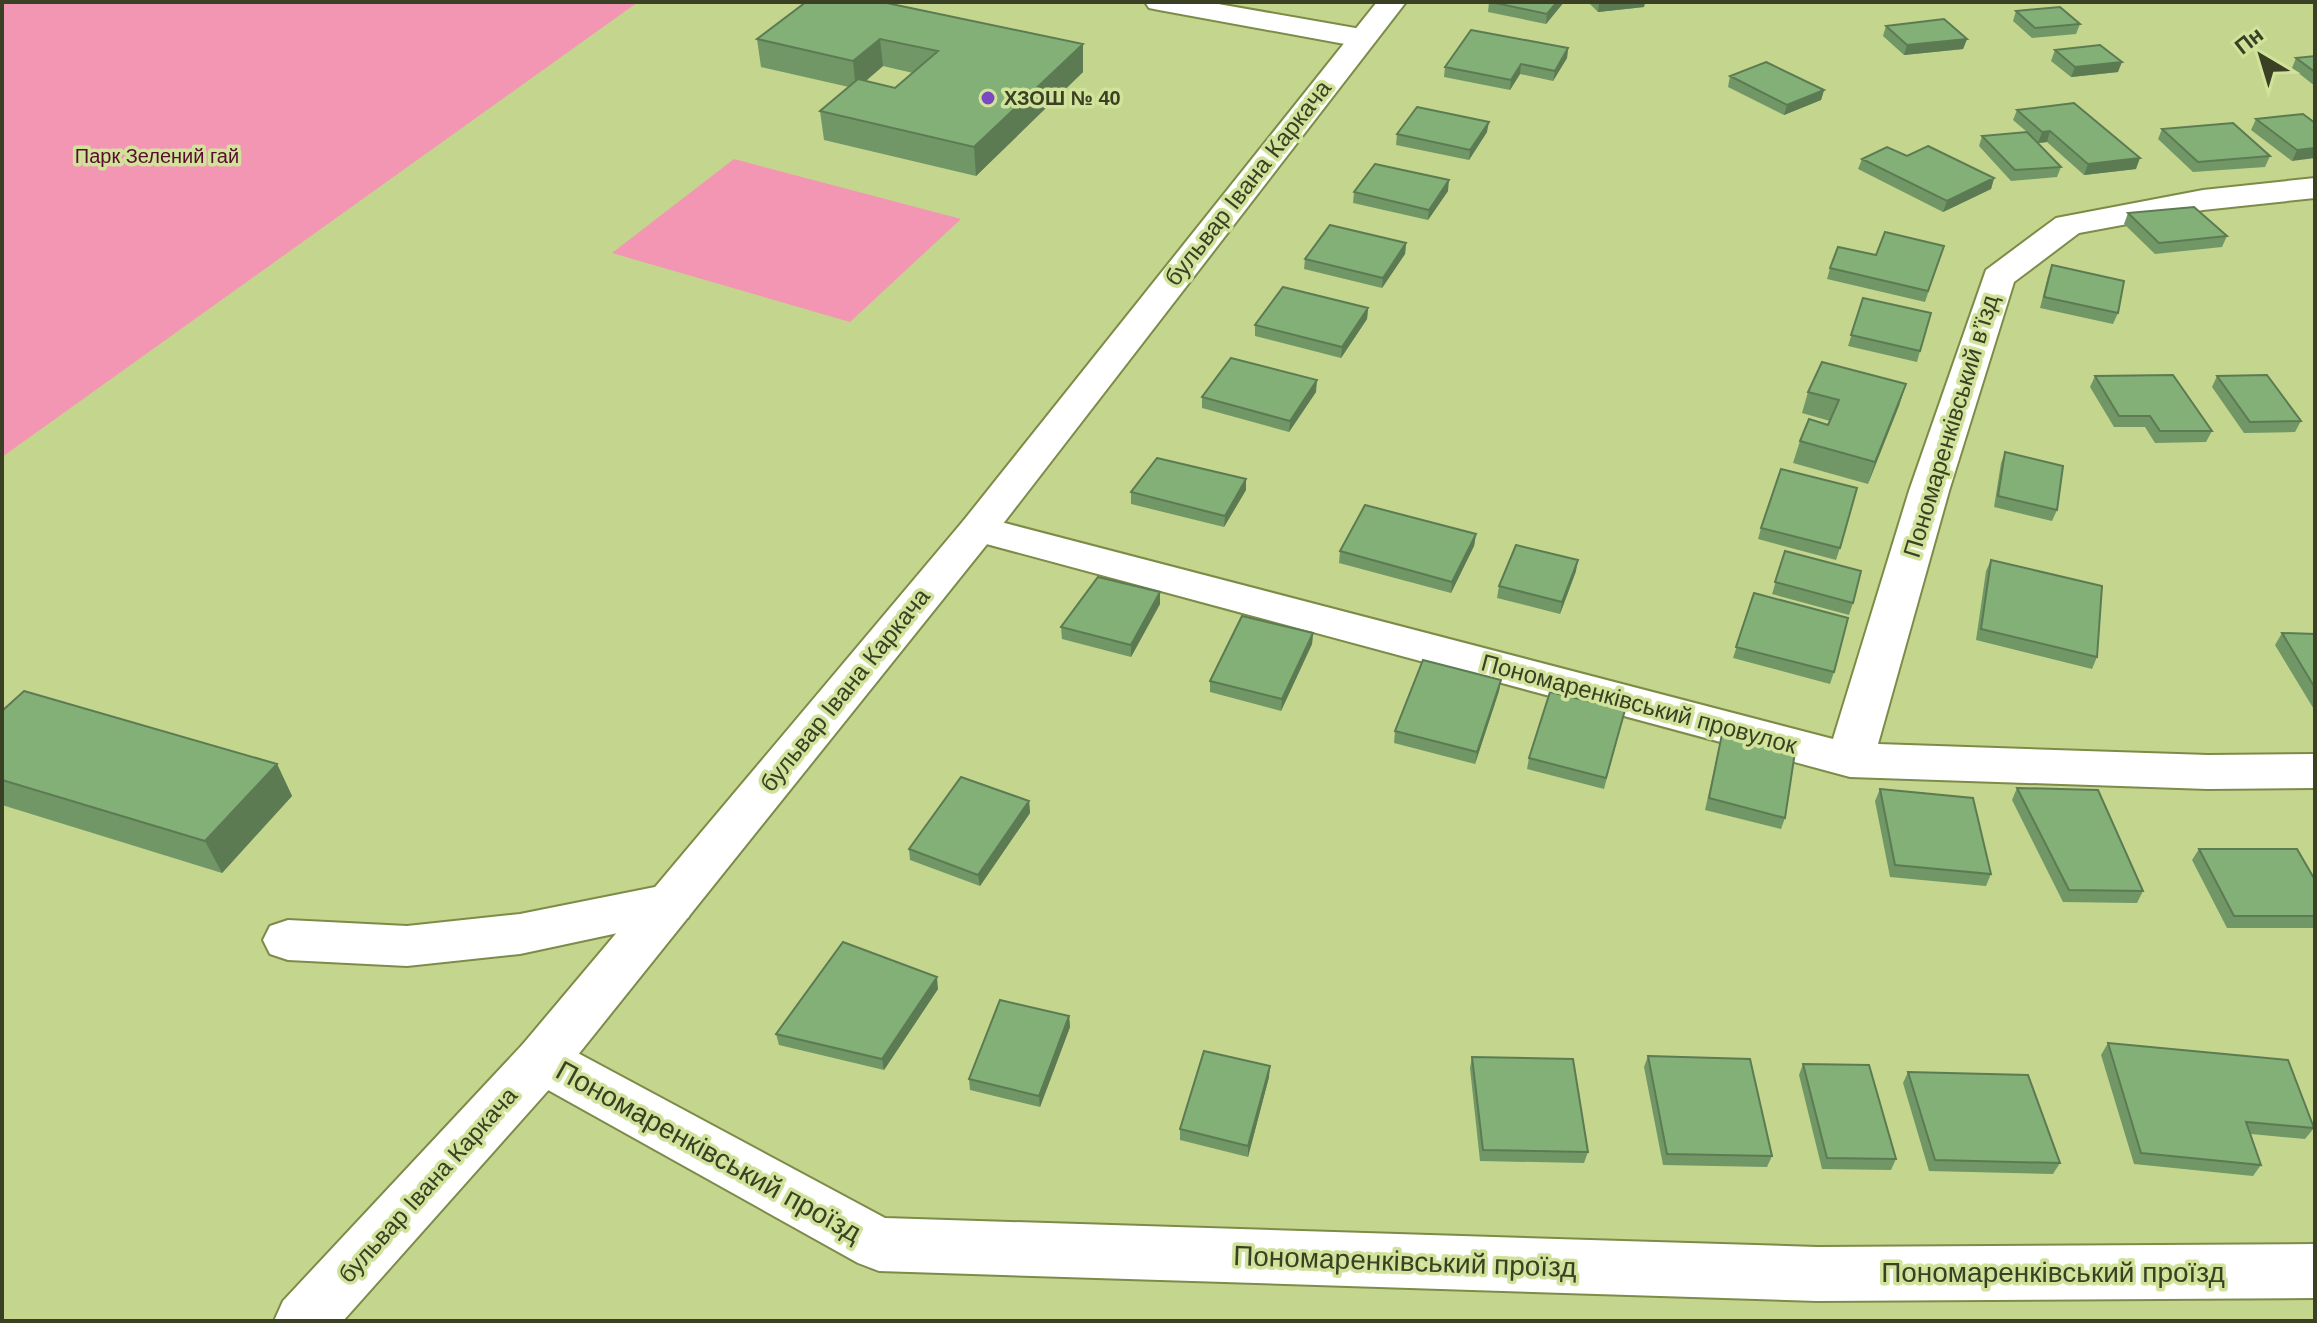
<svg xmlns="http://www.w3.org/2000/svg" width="2317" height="1323" font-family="Helvetica,sans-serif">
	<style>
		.green { fill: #f396b4 }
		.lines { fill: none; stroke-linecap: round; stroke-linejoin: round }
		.minor-casing { stroke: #7d8b48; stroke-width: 4 }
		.tertiary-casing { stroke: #7d8b48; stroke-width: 4 }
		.minor { fill: #fff; fill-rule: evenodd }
		.tertiary { fill: #fff; fill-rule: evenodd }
		.wall { fill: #719766; fill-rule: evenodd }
		.shaded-wall { fill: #5c7b53 }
		.building { fill: #83b077; stroke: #5c7b53; stroke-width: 2 }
		.poi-dot { fill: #7b49c1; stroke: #d1e29b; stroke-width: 3 }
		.labels { text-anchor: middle; stroke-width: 7; stroke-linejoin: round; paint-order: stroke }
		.far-poi-label { font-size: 20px; font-weight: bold; fill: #3a4023; stroke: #d1e29b; text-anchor: start }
		.far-park-label { font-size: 20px; fill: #5a0c2f; stroke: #d1e29b }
		.street-label { font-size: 24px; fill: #3a4023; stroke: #d1e29b }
		.near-street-label { font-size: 28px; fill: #3a4023; stroke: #d1e29b }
	</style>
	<rect width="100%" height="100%" fill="#c4d58e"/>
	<path class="green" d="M2,2H638L2,457Z
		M734,159L961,219L850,322L612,253Z"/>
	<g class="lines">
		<g class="minor-casing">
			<path id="minor" d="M1145,2H1207L1361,29L1371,32L1375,38L1371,44L1361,47L1159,10L1149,8Z
				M2315,178V198L2203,210L2079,233L2014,282L1949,491L1878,744L2208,755L2315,754V788L2208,789L1850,777L964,538L958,529L964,520L978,516L1833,739L1909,491L1986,270L2056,218L2203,190Z
				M670,884L688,890L695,904L688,918L520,954L407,966L288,960L270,954L263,940L270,926L288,920L407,926L520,914Z
				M542,1037L561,1044L885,1218L1817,1247L2315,1244V1298L1817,1301L879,1271L858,1263L523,1076L515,1060L523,1044Z"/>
		</g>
		<g class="tertiary-casing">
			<path id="tertiary" d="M1377,2H1406L992,538L561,1076L343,1321H274L283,1301L523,1044L964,520Z"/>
		</g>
		<use href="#minor" class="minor"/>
		<use href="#tertiary" class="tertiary"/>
	</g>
	<path class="wall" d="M806,2L1083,72L976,176L824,140L820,111L849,87L761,67L757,39ZM883,66L913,73L895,88L866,81Z
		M1489,2H1564L1546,24L1488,12Z
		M1588,2H1645L1644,7L1598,12Z
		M2016,11L2080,24L2076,34L2032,38L2013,21Z
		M1886,26L1967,39L1963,49L1904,55L1883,36Z
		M1568,48L1567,58L1553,81L1520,74L1510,90L1444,77L1445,67Z
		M2055,50L2118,72L2071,77L2051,61Z
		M2315,56V86L2292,68L2296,58Z
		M1730,76L1824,90L1821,100L1784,115L1728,87Z
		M2017,110L2136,169L2084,175L2047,142L2038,143L2031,136L2061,167L2057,177L2011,181L1979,146L1982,136L2027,132L2013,120Z
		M2256,119L2315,123L2292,161L2251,130Z
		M2162,129L2270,156L2265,167L2193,172L2158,139Z
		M1487,132L1469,160L1396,145L1397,134Z
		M1907,156L1994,178L1991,189L1943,212L1858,169L1862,159Z
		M1448,191L1428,220L1353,203L1354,192Z
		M2128,213L2227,236L2222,247L2155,254L2124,224Z
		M1406,243L1405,254L1382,288L1304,269L1305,259Z
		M1944,246L1925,302L1827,279L1830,268L1876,255Z
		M2052,265L2118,313L2113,324L2040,308L2048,276Z
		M1863,298L1920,351L1917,362L1848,346Z
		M1368,308L1367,319L1341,358L1255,336V325Z
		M2095,376L2212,431L2206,442L2155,443L2145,427H2114L2090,387Z
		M2217,376L2301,421L2295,432L2244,433L2212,387Z
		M1906,384L1868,484L1793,463L1800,441L1828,425L1830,421L1802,413L1808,392Z
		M1316,392L1289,432L1202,408V397Z
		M2005,452L2057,510L2052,521L1994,507L2001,463Z
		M1246,490L1224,527L1131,504V492Z
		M1761,528L1840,548L1836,560L1758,539Z
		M1476,534L1474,546L1451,593L1339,563L1340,551Z
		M1785,551L1853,603L1849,615L1772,594Z
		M1991,560L2097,657L2092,669L1976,640L1986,571Z
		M1576,571L1560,614L1497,598L1499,586Z
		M1754,593L1834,672L1830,684L1733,658Z
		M1160,604L1131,657L1062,639L1061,627Z
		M1313,633L1312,644L1281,711L1210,692V681Z
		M2282,633L2315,634V711L2275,645Z
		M1501,680L1499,691L1475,764L1394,743L1395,731Z
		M1625,710L1604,789L1527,769L1529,758Z
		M2,711L277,764L292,796L222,873L2,805Z
		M1722,734L1785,818L1781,829L1705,810Z
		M2017,788L2143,891L2137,903L2063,902L2012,800Z
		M1880,789L1991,874L1986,886L1890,877L1875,801Z
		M1029,801L1030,813L980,886L910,860L909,849Z
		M2199,849L2315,880V928H2227L2192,860Z
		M938,989L884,1070L779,1045L776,1034Z
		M1069,1016L1070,1027L1040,1107L970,1090L969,1079Z
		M2108,1043L2314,1128L2305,1139L2251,1134L2261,1165L2253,1176L2134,1164L2101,1055Z
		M1648,1056L1772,1156L1767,1167L1663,1165L1644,1067Z
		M1472,1057L1588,1152L1584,1163L1480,1161L1470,1068Z
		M1803,1064L1896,1159L1891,1170L1822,1169L1799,1075Z
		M1908,1072L2060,1163L2053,1174L1929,1171L1903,1083Z
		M1269,1077L1248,1157L1180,1140V1129Z"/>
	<path class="shaded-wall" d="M1557,2H1564L1546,24L1547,14Z
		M1604,2H1645L1644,7L1598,12L1599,3Z
		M880,39L883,66L856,89L853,61Z
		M1967,39L1963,49L1904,55L1907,45Z
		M1083,44V72L976,176L974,147Z
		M1568,48L1567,58L1553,81L1555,71Z
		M2122,62L2118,72L2071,77L2075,67Z
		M1521,64L1520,74L1510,90L1511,80Z
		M1824,90L1821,100L1784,115L1787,105Z
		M1489,122L1487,132L1469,160L1470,150Z
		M2050,131L2047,142L2038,143L2042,132Z
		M2315,148V158L2292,161L2297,150Z
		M2140,158L2136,169L2084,175L2088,164Z
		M1994,178L1991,189L1943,212L1947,201Z
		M1449,180L1448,191L1428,220L1429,210Z
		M1406,243L1405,254L1382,288L1383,278Z
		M1368,308L1367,319L1341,358L1342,347Z
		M1317,380L1316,392L1289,432L1290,421Z
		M1906,384L1899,406L1868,484L1875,462Z
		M1246,479V490L1224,527L1225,516Z
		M1476,534L1474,546L1451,593L1452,582Z
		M1578,560L1576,571L1560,614L1562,602Z
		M1160,592V604L1131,657V645Z
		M1313,633L1312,644L1281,711L1282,699Z
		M1501,680L1499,691L1475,764L1477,752Z
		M277,764L292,796L222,873L205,841Z
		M1029,801L1030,813L980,886L978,875Z
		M937,977L938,989L884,1070L882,1059Z
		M1069,1016L1070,1027L1040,1107L1039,1096Z
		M1270,1066L1269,1077L1248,1157V1146Z"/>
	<path class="building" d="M806,2H882L1083,44L974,147L820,111L858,79L895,88L938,51L880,39L853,61L757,39Z
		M1491,2H1557L1547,14Z
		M2060,7L2080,24L2035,28L2016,11Z
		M1944,19L1967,39L1907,45L1886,26Z
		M1471,30L1568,48L1555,71L1521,64L1511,80L1445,67Z
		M2100,45L2122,62L2075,67L2055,50Z
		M2315,56V72L2296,58Z
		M1766,62L1824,90L1787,105L1730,76Z
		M2074,103L2140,158L2088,164L2050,131L2042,132L2017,110Z
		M1417,107L1489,122L1470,150L1397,134Z
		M2303,114L2315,123V148L2297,150L2256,119Z
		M2233,123L2270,156L2198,162L2162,129Z
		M2027,132L2061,167L2015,170L1982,136Z
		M1928,146L1994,178L1947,201L1862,159L1887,147L1907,156Z
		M1375,164L1449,180L1429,210L1354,192Z
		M2194,207L2227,236L2159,243L2128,213Z
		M1330,225L1406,243L1383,278L1305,259Z
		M1885,232L1944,246L1928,291L1830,268L1838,247L1876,255Z
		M2052,265L2124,281L2118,313L2044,297Z
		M1283,287L1368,308L1342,347L1255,325Z
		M1863,298L1931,313L1920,351L1851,335Z
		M1231,358L1317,380L1290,421L1202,397Z
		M1822,362L1906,384L1875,462L1800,441L1809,419L1828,425L1839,400L1808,392Z
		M2173,375L2212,431H2160L2150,416H2119L2095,376Z
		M2267,375L2301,421L2250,422L2217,376Z
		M2005,452L2063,466L2057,510L1998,496Z
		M1157,458L1246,479L1225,516L1131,492Z
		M1781,469L1857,488L1840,548L1761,528Z
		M1365,505L1476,534L1452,582L1340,551Z
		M1516,545L1578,560L1562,602L1499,586Z
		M1785,551L1861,571L1853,603L1775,582Z
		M1991,560L2102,586L2097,657L1981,629Z
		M1098,577L1160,592L1131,645L1061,627Z
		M1754,593L1848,618L1834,672L1736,647Z
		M1242,616L1313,633L1282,699L1210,681Z
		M2282,633L2315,634V688Z
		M1423,660L1501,680L1477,752L1395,731Z
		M24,691L277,764L205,841L2,780V711Z
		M1550,692L1625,710L1606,778L1529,758Z
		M1722,734L1795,752L1785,818L1709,798Z
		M961,777L1029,801L978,875L909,849Z
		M2017,788L2098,790L2143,891L2069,890Z
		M1880,789L1973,798L1991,874L1895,865Z
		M2199,849H2297L2315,880V916H2234Z
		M843,942L937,977L882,1059L776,1034Z
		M1000,1000L1069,1016L1039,1096L969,1079Z
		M2108,1043L2288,1060L2314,1128L2246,1122L2261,1165L2141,1153Z
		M1204,1051L1270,1066L1248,1146L1180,1129Z
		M1648,1056L1750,1059L1772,1156L1667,1154Z
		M1472,1057L1573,1059L1588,1152L1483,1150Z
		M1803,1064L1869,1065L1896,1159L1827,1158Z
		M1908,1072L2028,1075L2060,1163L1935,1160Z"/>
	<circle class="poi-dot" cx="988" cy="98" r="8"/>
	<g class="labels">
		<g class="far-poi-label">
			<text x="1004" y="105">ХЗОШ № 40</text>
		</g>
		<g class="far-park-label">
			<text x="157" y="163">Парк Зелений гай</text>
		</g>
		<g class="street-label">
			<text transform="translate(1248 183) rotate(-52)" y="8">бульвар Івана Каркача</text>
			<text transform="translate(1951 426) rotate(-73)" y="8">Пономаренківський в’їзд</text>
			<text transform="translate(845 690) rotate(-51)" y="8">бульвар Івана Каркача</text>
			<text transform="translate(1639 704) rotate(15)" y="8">Пономаренківський провулок</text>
			<text transform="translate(428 1185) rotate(-48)" y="8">бульвар Івана Каркача</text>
		</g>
		<g class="near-street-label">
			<text transform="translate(709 1151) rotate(29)" y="10">Пономаренківський проїзд</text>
			<text transform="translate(1405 1261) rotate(2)" y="10">Пономаренківський проїзд</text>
			<text x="2053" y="1282">Пономаренківський проїзд</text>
		</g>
	</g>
	<rect width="2317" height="1323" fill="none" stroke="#3a4023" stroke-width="8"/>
	<g transform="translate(2261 56) rotate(322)" stroke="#d1e29b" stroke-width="6" paint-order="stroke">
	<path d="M0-6L14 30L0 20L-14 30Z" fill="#3a4023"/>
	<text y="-12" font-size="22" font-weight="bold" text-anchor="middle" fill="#3a4023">Пн</text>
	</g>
</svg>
